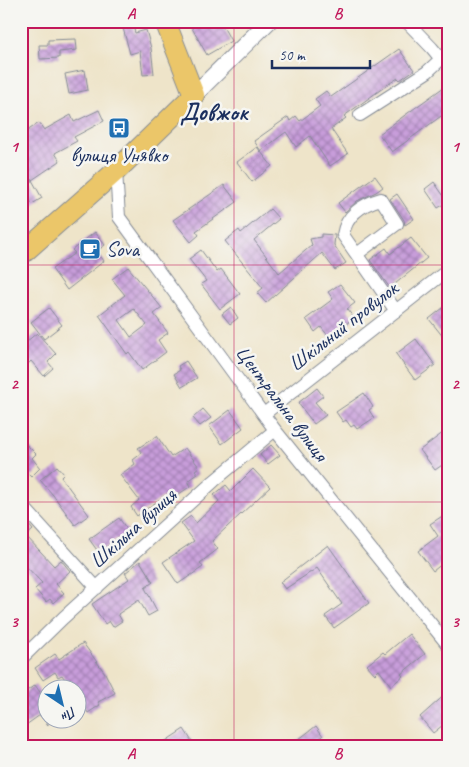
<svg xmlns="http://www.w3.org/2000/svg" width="469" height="767" font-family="Caveat,sans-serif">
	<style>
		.building { fill: url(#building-cross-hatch); fill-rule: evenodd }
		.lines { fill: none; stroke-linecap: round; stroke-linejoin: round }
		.minor-casing { stroke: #848a94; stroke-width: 14 }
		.tertiary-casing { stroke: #848a94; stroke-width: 18 }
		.primary-casing { stroke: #848a94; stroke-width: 22 }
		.minor { stroke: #fff; stroke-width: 12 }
		.tertiary { stroke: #fff; stroke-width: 16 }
		.primary { stroke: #ebc669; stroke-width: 20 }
		.grid { fill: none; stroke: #c2185b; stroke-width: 1; stroke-opacity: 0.55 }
		.labels { text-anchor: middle; stroke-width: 5; stroke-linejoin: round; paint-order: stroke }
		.poi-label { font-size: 21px; fill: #1b2f5e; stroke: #f6f6f2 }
		.street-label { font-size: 21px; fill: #1b2f5e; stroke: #f6f6f2 }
		.quarter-label { font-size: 24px; font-weight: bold; fill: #1b2f5e; stroke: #f6f6f2 }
		.neatline { fill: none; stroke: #c2185b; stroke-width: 2 }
		.grid-label { font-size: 16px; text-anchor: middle; font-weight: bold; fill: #c2185b }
	</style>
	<defs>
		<pattern id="building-cross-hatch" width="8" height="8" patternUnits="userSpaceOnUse" patternTransform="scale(1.25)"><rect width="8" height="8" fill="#c89dda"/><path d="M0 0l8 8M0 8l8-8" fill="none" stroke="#a280b4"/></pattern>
	</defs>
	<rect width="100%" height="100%" fill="#f6f6f2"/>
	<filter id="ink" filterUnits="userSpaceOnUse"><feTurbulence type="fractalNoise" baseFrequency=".02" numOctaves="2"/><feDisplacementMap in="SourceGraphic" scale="10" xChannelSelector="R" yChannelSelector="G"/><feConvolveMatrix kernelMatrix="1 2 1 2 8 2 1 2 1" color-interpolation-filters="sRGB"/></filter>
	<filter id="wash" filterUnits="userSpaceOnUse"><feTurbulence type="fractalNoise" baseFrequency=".0096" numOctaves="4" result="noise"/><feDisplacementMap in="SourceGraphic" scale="20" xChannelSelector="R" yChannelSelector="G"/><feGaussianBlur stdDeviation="1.12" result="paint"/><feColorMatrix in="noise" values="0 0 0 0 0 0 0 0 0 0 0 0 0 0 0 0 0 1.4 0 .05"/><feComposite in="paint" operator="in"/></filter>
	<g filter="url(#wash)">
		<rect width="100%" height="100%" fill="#eee4c9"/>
		<g id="blocks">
			<path class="building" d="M188,21H220L231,41L207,55Z
				M133,25L135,33L146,30L151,48L154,74L143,75L140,51L130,54L123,28Z
				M76,39L77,50L59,52V58L40,59L39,45H48V40Z
				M399,49L414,70L400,80L398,78L387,85L344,116L346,118L331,129L348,154L330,166L310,136L296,147L286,132L261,151L254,141L288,117L290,121L296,116L300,121L320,106L315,99L326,91L331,97Z
				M85,70L88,90L69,94L65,74Z
				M448,84V111L392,152L379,134Z
				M99,110L104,121L74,137L77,141L55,153L60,161L32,180L42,198L32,204L22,187H21V135L39,123L44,130L71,115L74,122Z
				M257,147L272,166L252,182L237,162Z
				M375,176L383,187L376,192L357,201L345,212L338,203Z
				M434,182L448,202L438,208L425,189Z
				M224,185L237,202L196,231L199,235L191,242L173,220Z
				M397,194L414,219L405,225L404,220L390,199Z
				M270,209L279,219L254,240L279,273L312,245L310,239L321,237V234L335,235L334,245L346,263L335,270L322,253L266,303L257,293L263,288L225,241L239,230L241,233Z
				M95,232L105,245L97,251L104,261L67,290L52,269L75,253L72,250Z
				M411,238L427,258L390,288L370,260L386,248L390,254Z
				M201,250L217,272L221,269L240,294L220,309L201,284L206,281L189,259Z
				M128,267L162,308L154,314L168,333L158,340L166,352L142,370L129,352L127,354L99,315L125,295L112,279ZM134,309L147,325L131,337L119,320Z
				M340,284L355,303L347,309L354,318L329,337L321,327L315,332L306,319L333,299L328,292Z
				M448,304V343L429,319Z
				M231,307L238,318L230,324L222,314Z
				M49,308L62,325L44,339L31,322Z
				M37,333L56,354L48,362L53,368L44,376L31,361L21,371V346Z
				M416,339L435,365L415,380L396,354Z
				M186,361L197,378L182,387L174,374L180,370L178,366Z
				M317,388L323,396L315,402L326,415L314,424L298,403Z
				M364,393L373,407L369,410L374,418L357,429L354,425L351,427L346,420L343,422L336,412Z
				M203,409L211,418L200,426L193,418Z
				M230,410L243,428L222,444L209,426Z
				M448,429V461L435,470L420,450Z
				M157,436L171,457L185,448L199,467L195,470L198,474L188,481L191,486L167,502L163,497L137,516L131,507L139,500L120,475L135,464L133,460L142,453L138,448Z
				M21,439L36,454L32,458L40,468L31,477L22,468L21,469Z
				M271,445L280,455L268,464L260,455Z
				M57,466L64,474L61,477L89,515L75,525L53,495L40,480Z
				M253,469L270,487L212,541L218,549L200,563L203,567L178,584L163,562L194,541L181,523L191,516L196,523L219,501L214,495L226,485L231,491Z
				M444,515L448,521V559L433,571L418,551L438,536L430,524Z
				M21,516L33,530L26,536L54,566L61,560L70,571L56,584L64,593L53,603L50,599L46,602L35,589L42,583L21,561Z
				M119,518L128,531L99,553L89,539Z
				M328,545L369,603L334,628L325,616L342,604L317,568L285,589L280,582Z
				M140,561L153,582L145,588L157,611L148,616L139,600L118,614L122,621L113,627L109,621L105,624L92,604L129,579L125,573Z
				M409,634L425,654L401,674L403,676L391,686L379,670L375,674L367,665L383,652L385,654Z
				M83,643L105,673L115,693L98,702L100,705L88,713L78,697V690H72L62,675L58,677L55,672L43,680L35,668L55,654L59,659Z
				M35,685L42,695L40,697L48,708V725L40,715L26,725L21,718V695Z
				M448,692V721L433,733L420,717Z
				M316,726L323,736L310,746H290Z
				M184,729L195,746H158Z"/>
		</g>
	</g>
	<g filter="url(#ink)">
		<use href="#blocks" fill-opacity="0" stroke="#848a94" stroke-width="1"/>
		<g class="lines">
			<g class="minor-casing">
				<path id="minor" d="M360,115L427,72L441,59L432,48L406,21
					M116,171L119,217L275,430L448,645
					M357,254L397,224L381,199C363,204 346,215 343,235L396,311
					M264,414L448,270
					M21,504L97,588
					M21,659L63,618L214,481L275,430"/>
			</g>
			<g class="tertiary-casing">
				<path id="tertiary" d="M194,95L269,21"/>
			</g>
			<g class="primary-casing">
				<path id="primary" d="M21,255L116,171L194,95L165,21"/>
			</g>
			<use href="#minor" class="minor"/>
			<use href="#tertiary" class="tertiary"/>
			<use href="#primary" class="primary"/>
		</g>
	</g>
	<path class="grid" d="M234,21V746M21,265H448M21,502H448"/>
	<defs>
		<g id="bus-square" transform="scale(1.125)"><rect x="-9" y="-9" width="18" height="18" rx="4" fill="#1f6fb2" stroke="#f6f6f2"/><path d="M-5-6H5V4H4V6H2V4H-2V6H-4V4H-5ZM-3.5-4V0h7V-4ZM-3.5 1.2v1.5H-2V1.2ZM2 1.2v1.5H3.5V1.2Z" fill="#fff"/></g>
		<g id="cafe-square" transform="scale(1.125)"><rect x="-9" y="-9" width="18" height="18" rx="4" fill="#1f6fb2" stroke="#f6f6f2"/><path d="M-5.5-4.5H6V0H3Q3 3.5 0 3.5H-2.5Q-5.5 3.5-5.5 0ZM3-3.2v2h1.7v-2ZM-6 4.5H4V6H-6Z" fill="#fff"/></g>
	</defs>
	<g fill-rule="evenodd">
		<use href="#bus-square" x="119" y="128"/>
		<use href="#cafe-square" x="90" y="249"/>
	</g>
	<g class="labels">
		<g class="poi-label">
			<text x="119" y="162">вулиця Унявко</text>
			<text x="106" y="256" text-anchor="start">Sova</text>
		</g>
		<g class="street-label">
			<text transform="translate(343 326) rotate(-38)" y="7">Шкільний провулок</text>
			<text transform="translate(282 403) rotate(53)" y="7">Центральна вулиця</text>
			<text transform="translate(133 528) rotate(-42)" y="7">Шкільна вулиця</text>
		</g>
		<g class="quarter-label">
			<text x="214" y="120">Довжок</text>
		</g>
	</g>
	<rect width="469" height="767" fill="none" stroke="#f6f6f2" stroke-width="55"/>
	<g transform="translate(62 704) rotate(145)"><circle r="24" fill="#f6f6f2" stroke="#9ea6b7"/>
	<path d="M0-4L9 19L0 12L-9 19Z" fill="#1f6fb2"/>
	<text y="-8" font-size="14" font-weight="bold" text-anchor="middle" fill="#1b2f5e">Пн</text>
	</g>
	<path d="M272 60v8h98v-8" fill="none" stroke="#1b2f5e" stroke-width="2.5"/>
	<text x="279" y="60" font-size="15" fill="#1b2f5e" stroke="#f6f6f2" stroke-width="4" paint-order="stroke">50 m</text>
	<rect x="28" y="28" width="414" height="712" class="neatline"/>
	<g class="grid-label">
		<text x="131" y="19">A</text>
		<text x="338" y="19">B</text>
		<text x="14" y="152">1</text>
		<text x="455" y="152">1</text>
		<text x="14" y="389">2</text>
		<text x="455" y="389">2</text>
		<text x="14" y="627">3</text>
		<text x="455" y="627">3</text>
		<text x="131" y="759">A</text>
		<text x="338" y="759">B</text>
	</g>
</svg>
